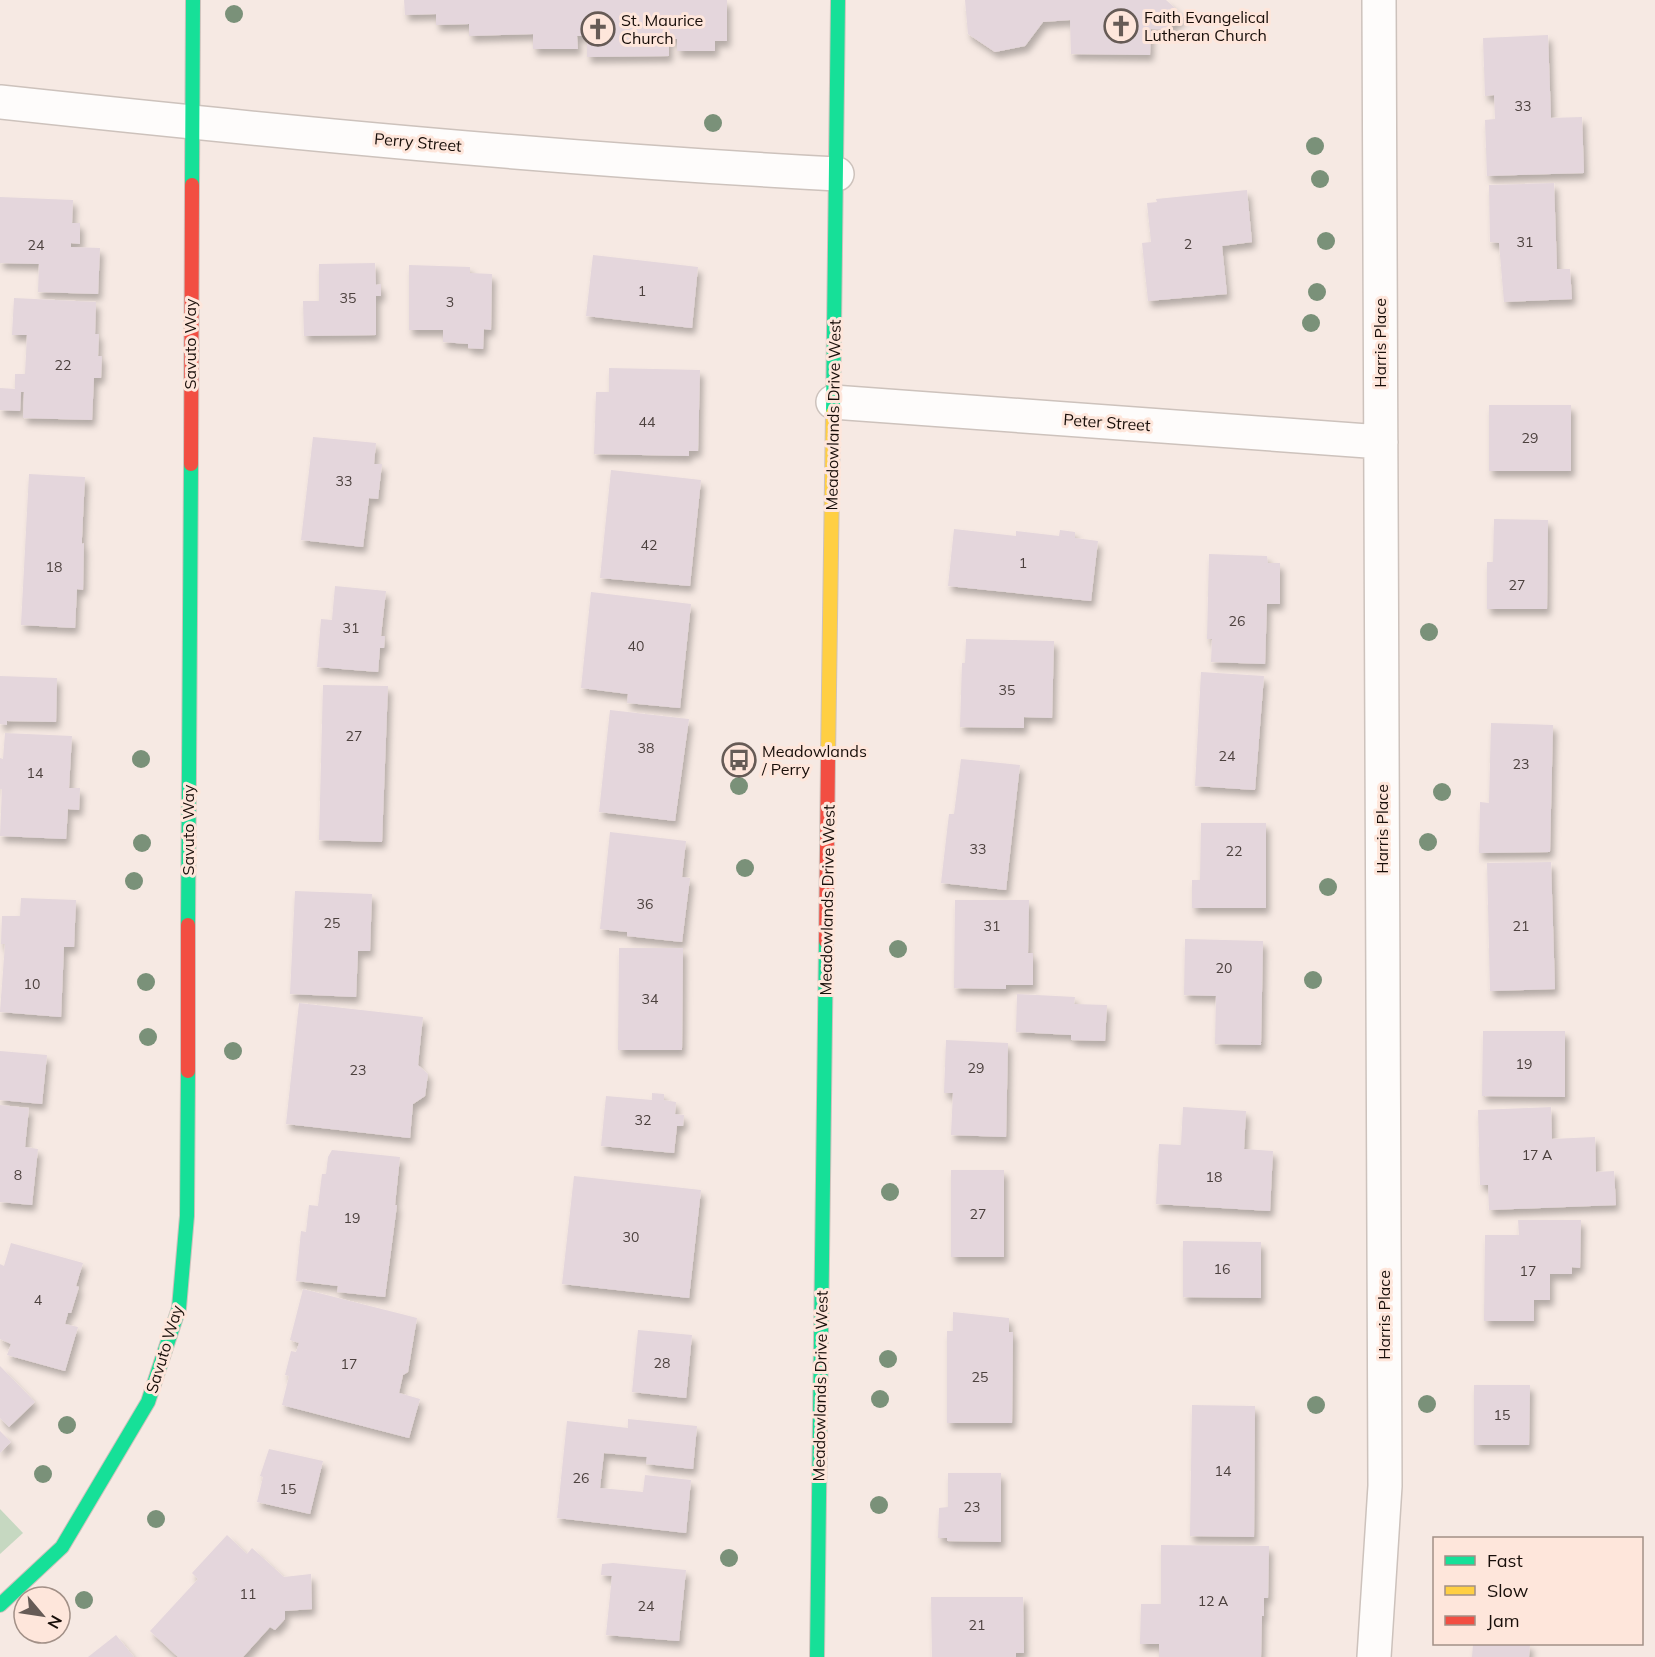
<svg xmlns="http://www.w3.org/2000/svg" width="1655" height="1657" font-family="Mulish,sans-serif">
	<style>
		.green { fill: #c6d8c1 }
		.building { fill: #e4d6dc; filter: url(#shadow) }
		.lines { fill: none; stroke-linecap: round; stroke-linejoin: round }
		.street-casing { stroke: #cdc2bc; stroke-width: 36 }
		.fast-casing { stroke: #cdc2bc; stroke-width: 16 }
		.slow-casing { stroke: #cdc2bc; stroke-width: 16 }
		.jam-casing { stroke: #cdc2bc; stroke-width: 16 }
		.street { stroke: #fefcfb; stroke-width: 33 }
		.fast { stroke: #16e098; stroke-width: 14 }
		.slow { stroke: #ffcf43; stroke-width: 14 }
		.jam { stroke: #f24e42; stroke-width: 14 }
		.tree { fill: #7a9179 }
		.labels { text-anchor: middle; stroke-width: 6; stroke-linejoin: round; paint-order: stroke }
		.number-label { font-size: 14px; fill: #4c413e }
		.poi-label { font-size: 16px; fill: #190f0a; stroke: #fee6db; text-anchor: start }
		.street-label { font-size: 16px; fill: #190f0a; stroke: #fee6db }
	</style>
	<defs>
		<filter id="shadow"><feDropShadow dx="3.5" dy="6" stdDeviation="3" flood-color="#0004"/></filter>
	</defs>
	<rect width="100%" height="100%" fill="#f6e9e3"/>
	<path class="green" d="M0,1509L23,1533L0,1554Z"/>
	<path class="building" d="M404,0H727V41H715V51H677V39H669V56L587,57V36H577L578,49H533V34L469,36V24L436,25V14L405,15Z
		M965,0H1166L1184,16L1167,30L1151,29L1150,55L1071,54L1070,20L1043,22L1025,46L995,52L968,34Z
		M1548,35L1551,118L1582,117L1584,173L1487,176L1485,120L1495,119L1494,95L1485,96L1483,38Z
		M1554,183L1557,269H1570L1572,299L1504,302L1499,243L1490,242L1489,185Z
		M1247,190L1252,242L1222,246L1227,294L1148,301L1142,243L1151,242L1147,203L1157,202L1156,199Z
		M0,197L73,200L72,223H80V244L71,243V247L100,248L98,294L38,292L39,264L0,263Z
		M593,255L698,267L692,328L586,316Z
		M375,263L376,285L381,284V296H376V335L304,336L303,301H319V264Z
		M409,265L470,267V273L492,274L491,330L484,329L483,349L468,348V344L443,342V330H409Z
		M14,298L96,302L95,334H99L98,356H102L101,378H94L92,420L23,418L24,392H21L20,411L0,410V388L15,389V374H25L27,335H12Z
		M609,368L700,370L698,451H689V456L594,454L596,392H609Z
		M1489,405H1571V471H1489Z
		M313,437L376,443L374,464H382L378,499L369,498L363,547L301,540Z
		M611,470L701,480L690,586L600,578Z
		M29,474L85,477L82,538V544L84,543L83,590L77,589L75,628L21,625Z
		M1494,519L1548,520L1547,609H1487V562H1493Z
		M954,529L1016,536V531L1059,536L1060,530L1075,532V538L1098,541L1091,601L948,586Z
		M1209,554L1267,556L1268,563H1280V604H1267L1265,664L1211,662L1212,639H1207Z
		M335,586L386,591L381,636H385L384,648H380L378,672L317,667L321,619L332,620Z
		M591,592L691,604L680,708L627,703L628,694L581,688Z
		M966,639L1054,641L1052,718L1024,717V728L960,727L962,663H965Z
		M1201,672L1264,676L1255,790L1195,786Z
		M0,676L57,678L56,722L7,721V725L0,724Z
		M323,685L388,686L382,842L319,840Z
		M610,710L689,719L675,821L599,812Z
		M1491,723L1553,725L1550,852L1479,853L1480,802L1489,803Z
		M5,733L72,736L69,788H80L79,810L68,809L66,839L0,836L2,789H0V758L3,759Z
		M961,759L1020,765L1006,890L941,883L949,814H954Z
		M1201,823H1266V908H1192V880H1200Z
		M610,832L686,841L682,877L690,878L682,942L627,936V932L600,929Z
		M1551,862L1555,989L1490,991L1487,863Z
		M295,891L372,894L370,951H358L356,997L290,994Z
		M21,898L76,900L74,947H64L61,1017L0,1012L5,944H1L2,916H20Z
		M955,900H1029L1028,953H1033V985H1006V989L954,988Z
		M1185,939L1263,941L1261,1045L1215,1044L1216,996L1184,995Z
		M619,948H683L682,1050H618Z
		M1017,994L1075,997L1074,1004L1107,1005L1105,1041L1071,1040V1035L1016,1032Z
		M299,1003L423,1017L418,1065L428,1074L425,1096L413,1104L410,1138L286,1124Z
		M1483,1031H1565V1097L1482,1096Z
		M946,1040L1008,1043L1006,1137L951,1135L953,1093H944Z
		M0,1051L47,1055L42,1104L0,1100Z
		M652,1093L664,1094V1100L676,1102L675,1114L684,1115L683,1126H677L674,1153L601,1146L606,1096L652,1100Z
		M0,1105L29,1108L25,1147L38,1149L32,1205L0,1202Z
		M1183,1107L1246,1111L1244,1149L1273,1151L1270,1211L1156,1204L1159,1144L1181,1145Z
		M1551,1107L1552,1139L1595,1137L1596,1172L1614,1171L1616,1205L1489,1210L1488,1185H1480L1478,1110Z
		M332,1150L400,1157L395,1205H397L385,1297L337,1292L338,1286L296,1281L301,1231L306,1232L309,1205L318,1206L322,1174H326L328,1157Z
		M951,1170H1004V1257H951Z
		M574,1176L701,1190L689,1298L562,1284Z
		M1518,1220H1581L1580,1268L1572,1267V1274H1550V1300H1534V1321H1484L1485,1235H1519Z
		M1183,1241L1261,1242V1298L1183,1297Z
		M11,1243L83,1263L76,1286L79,1287L71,1313H68L65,1324L78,1327L65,1371L7,1355L11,1344L0,1339V1264L4,1266Z
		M303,1289L417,1318L408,1372L403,1375L399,1393L420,1399L409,1438L282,1405L289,1376L285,1375L291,1351L296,1352L299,1343L290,1340Z
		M953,1312L1009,1318V1332H1013L1012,1423H947V1331H953Z
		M638,1330L692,1335L686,1398L632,1392Z
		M0,1366L35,1402L9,1427L0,1418Z
		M1474,1385H1530L1529,1445H1474Z
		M1192,1405L1255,1406L1254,1537L1190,1536Z
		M628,1419L697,1426L693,1469L646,1464L647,1457L604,1453L600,1488L643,1492L645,1475L691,1480L686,1533L557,1518L567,1421L628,1428Z
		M0,1431L11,1442L0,1453Z
		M269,1449L323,1461L310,1514L257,1502L263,1477L260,1476Z
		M948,1473H1001V1542L947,1541V1538H938L939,1508L948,1507Z
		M227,1535L247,1554L252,1548L284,1577L311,1574L312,1609L285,1611V1619L275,1630L270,1627L243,1657H178L150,1631L198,1579L192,1573Z
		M1161,1545L1269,1546L1268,1598H1264V1616H1262L1261,1657H1159V1644H1140L1141,1604H1161Z
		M613,1563L686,1570L679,1641L606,1635L612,1576L601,1575L602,1564Z
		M931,1597H1023L1024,1653H1016V1657H932Z
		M116,1635L134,1657H88Z
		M1473,1644H1530L1529,1657H1472Z"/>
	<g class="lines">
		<g class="street-casing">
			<path id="street" d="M0,102C278,132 557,159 837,174
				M833,402L1381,442
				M1374,1657L1385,1486L1379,0"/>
		</g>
		<g class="fast-casing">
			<path id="fast" d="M192,185L193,0
				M833,413L838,0
				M188,925L191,464
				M0,1605L62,1547L148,1402L179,1308L187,1216L188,1071
				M817,1657L826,941"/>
		</g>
		<g class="slow-casing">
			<path id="slow" d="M828,758L833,413"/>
		</g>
		<g class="jam-casing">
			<path id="jam" d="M191,464L192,185
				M826,941L828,758
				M188,1071V925"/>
		</g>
		<use href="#street" class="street"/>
		<use href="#fast" class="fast"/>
		<use href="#slow" class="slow"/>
		<use href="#jam" class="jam"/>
	</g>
	<g class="tree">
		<circle cx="234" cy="14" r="9"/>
		<circle cx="713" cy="123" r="9"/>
		<circle cx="1315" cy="146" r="9"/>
		<circle cx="1320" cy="179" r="9"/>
		<circle cx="1326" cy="241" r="9"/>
		<circle cx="1317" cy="292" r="9"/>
		<circle cx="1311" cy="323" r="9"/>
		<circle cx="1429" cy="632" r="9"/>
		<circle cx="141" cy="759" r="9"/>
		<circle cx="739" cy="786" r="9"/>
		<circle cx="1442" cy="792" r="9"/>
		<circle cx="1428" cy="842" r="9"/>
		<circle cx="142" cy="843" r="9"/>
		<circle cx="745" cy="868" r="9"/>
		<circle cx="134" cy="881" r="9"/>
		<circle cx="1328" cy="887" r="9"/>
		<circle cx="898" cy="949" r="9"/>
		<circle cx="1313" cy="980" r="9"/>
		<circle cx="146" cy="982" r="9"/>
		<circle cx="148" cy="1037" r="9"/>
		<circle cx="233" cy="1051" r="9"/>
		<circle cx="890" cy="1192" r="9"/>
		<circle cx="888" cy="1359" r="9"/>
		<circle cx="880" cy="1399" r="9"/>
		<circle cx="1427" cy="1404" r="9"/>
		<circle cx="1316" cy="1405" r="9"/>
		<circle cx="67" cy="1425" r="9"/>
		<circle cx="43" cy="1474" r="9"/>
		<circle cx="879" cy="1505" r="9"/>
		<circle cx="156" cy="1519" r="9"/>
		<circle cx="729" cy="1558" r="9"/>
		<circle cx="84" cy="1600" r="9"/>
	</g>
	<defs>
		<g id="church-ring" transform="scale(1.725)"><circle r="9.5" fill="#fee6db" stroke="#665b56" stroke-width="1.5"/><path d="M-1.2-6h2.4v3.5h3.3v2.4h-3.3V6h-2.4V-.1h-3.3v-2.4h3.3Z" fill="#665b56"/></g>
		<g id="bus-ring" transform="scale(1.725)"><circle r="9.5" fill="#fee6db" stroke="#665b56" stroke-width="1.5"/><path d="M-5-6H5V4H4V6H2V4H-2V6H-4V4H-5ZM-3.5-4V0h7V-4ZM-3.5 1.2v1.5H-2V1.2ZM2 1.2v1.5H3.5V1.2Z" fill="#665b56"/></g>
	</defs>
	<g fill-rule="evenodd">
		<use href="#church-ring" x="1121" y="26"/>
		<use href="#church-ring" x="598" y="29"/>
		<use href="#bus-ring" x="739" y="760"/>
	</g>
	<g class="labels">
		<g class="number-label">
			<text x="1523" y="111">33</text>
			<text x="1525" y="247">31</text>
			<text x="1188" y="249">2</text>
			<text x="36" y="250">24</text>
			<text x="642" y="296">1</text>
			<text x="348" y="303">35</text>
			<text x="450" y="307">3</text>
			<text x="63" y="370">22</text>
			<text x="647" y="427">44</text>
			<text x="1530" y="443">29</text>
			<text x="344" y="486">33</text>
			<text x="649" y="550">42</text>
			<text x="1023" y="568">1</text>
			<text x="54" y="572">18</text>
			<text x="1517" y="590">27</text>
			<text x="1237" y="626">26</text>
			<text x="351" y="633">31</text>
			<text x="636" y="651">40</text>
			<text x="1007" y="695">35</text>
			<text x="354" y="741">27</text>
			<text x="646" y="753">38</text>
			<text x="1227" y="761">24</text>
			<text x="1521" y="769">23</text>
			<text x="35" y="778">14</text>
			<text x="978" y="854">33</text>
			<text x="1234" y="856">22</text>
			<text x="645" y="909">36</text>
			<text x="332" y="928">25</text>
			<text x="992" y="931">31</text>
			<text x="1521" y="931">21</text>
			<text x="1224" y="973">20</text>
			<text x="32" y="989">10</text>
			<text x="650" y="1004">34</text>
			<text x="1524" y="1069">19</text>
			<text x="976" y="1073">29</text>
			<text x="358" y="1075">23</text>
			<text x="643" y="1125">32</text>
			<text x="1537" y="1160">17 A</text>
			<text x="18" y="1180">8</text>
			<text x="1214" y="1182">18</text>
			<text x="978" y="1219">27</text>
			<text x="352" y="1223">19</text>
			<text x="631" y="1242">30</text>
			<text x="1222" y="1274">16</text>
			<text x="1528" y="1276">17</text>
			<text x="38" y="1305">4</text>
			<text x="662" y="1368">28</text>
			<text x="349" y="1369">17</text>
			<text x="980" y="1382">25</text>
			<text x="1502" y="1420">15</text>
			<text x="1223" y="1476">14</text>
			<text x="581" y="1483">26</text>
			<text x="288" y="1494">15</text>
			<text x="972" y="1512">23</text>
			<text x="248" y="1599">11</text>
			<text x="1213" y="1606">12 A</text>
			<text x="646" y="1611">24</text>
			<text x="977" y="1630">21</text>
		</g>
		<g class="poi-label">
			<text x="1144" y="23">Faith Evangelical<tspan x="1144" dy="18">Lutheran Church</tspan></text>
			<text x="621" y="26">St. Maurice<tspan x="621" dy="18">Church</tspan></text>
			<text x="762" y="757">Meadowlands<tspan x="762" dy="18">/ Perry</tspan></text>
		</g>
		<g class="street-label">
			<text transform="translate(418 142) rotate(5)" y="6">Perry Street</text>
			<text transform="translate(1380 343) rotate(-90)" y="6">Harris Place</text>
			<text transform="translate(190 344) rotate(-90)" y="6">Savuto Way</text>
			<text transform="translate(833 415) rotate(-89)" y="6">Meadowlands Drive West</text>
			<text transform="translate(1107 422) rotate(4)" y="6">Peter Street</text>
			<text transform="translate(1382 829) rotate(-90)" y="6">Harris Place</text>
			<text transform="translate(188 830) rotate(-90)" y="6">Savuto Way</text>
			<text transform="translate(827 900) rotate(-89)" y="6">Meadowlands Drive West</text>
			<text transform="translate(1384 1315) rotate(-90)" y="6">Harris Place</text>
			<text transform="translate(164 1349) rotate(-73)" y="6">Savuto Way</text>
			<text transform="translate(820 1386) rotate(-89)" y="6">Meadowlands Drive West</text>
		</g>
	</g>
	<rect x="1433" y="1537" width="210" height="108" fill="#fee6db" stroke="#a29087" stroke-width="1.5"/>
	<rect x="1445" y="1556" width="30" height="9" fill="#16e098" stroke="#a29087" stroke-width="1.5"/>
	<text x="1487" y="1567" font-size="18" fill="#190f0a">Fast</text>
	<rect x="1445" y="1586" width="30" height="9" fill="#ffcf43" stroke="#a29087" stroke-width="1.5"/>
	<text x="1487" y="1597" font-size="18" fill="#190f0a">Slow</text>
	<rect x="1445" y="1616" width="30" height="9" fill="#f24e42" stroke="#a29087" stroke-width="1.5"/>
	<text x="1487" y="1627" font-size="18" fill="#190f0a">Jam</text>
	<g transform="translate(42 1615) rotate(119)"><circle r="28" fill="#fee6db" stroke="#a29087" stroke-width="1.5"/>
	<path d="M0-4.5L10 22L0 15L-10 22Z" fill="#665b56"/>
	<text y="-9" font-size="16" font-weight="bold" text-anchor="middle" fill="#190f0a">N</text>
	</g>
</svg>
